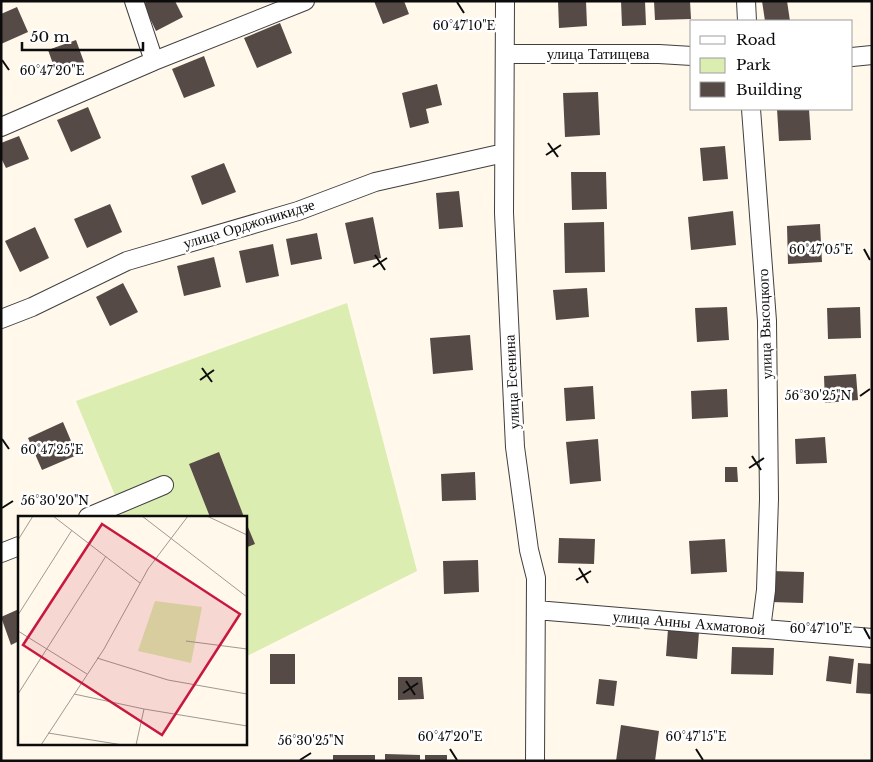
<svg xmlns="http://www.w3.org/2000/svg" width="873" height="762" font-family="'Libre Baskerville',serif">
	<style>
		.green { fill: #dbedb1 }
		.building { fill: #564a47 }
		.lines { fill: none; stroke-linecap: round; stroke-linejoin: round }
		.street-casing { stroke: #3f3f3f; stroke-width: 20 }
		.street { stroke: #fff; stroke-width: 18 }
		.ticks { fill: none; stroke: #0c0c0c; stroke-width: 2 }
		.labels { text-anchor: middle; stroke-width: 5; stroke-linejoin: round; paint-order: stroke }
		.street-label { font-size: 15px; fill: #0c0c0c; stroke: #fff }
		.inset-road { fill: none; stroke: #9e9a92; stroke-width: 1 }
		.view { fill: #c8183f; fill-opacity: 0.15; stroke: #c8183f; stroke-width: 2.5 }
		.inset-edge { fill: none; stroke: #0c0c0c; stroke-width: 2.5 }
		.ticks-label { font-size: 12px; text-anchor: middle; fill: #0c0c0c; stroke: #fff; stroke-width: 5; stroke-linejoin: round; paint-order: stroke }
	</style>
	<rect width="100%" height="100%" fill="#fff8eb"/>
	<path class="green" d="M347,303L417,571L245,657V517H124L76,401Z"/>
	<path class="building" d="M148,1H175L183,17L156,31L143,4Z
		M374,1H404L409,14L383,24Z
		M558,1H586L587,26L559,28Z
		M621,1H645L646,25L622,26Z
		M654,1H690L691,19L655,20Z
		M762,1H787L790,21H765Z
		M17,7L28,32L1,44V14Z
		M280,23L292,53L257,68L244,38Z
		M76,40L85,65L57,75L48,50Z
		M204,56L215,86L184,98L172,69Z
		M437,84L442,105L426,109L429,123L410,128L402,93Z
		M598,92L600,135L565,137L563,93Z
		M88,107L101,138L71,152L57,120Z
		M777,109H809L811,140L779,141Z
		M19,136L29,159L6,168L1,158V143Z
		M725,146L728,179L703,181L700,148Z
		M224,163L236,192L202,205L191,176Z
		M571,172H606L607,209L572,210Z
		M459,191L463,227L439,229L436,193Z
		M110,204L122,232L87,248L74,219Z
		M733,211L736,245L691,250L688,217Z
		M373,217L381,258L354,264L345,223Z
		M604,222L605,272L565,273L564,223Z
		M820,224L822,262L788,264L787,226Z
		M35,227L49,258L20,272L5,241Z
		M317,233L322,259L291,265L286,239Z
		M273,244L279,276L246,283L239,251Z
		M214,257L221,287L184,296L177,266Z
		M123,283L138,312L110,326L96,297Z
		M587,288L589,317L556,320L553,290Z
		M727,307L729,340L697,342L695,308Z
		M860,307L861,338L828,339L827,308Z
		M470,335L473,370L433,374L430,338Z
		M856,374L858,400L825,403L824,376Z
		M593,386L595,419L566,421L564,388Z
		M727,389L728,417L692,419L691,391Z
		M63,422L77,455L42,470L28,438Z
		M825,437L827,463L796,464L795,439Z
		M598,439L601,481L570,484L566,442Z
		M219,452L244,517H210L189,464Z
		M725,467H737L738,482H725Z
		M475,472L476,500L442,501L441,474Z
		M245,520L255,544L245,548Z
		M559,538L595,539L594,564L558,563Z
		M725,539L727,572L691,574L689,541Z
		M478,560L479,592L444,594L443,561Z
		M772,571L804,572L803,603L771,602Z
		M19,609V641L11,645L1,617Z
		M668,629L699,632L697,659L666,656Z
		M732,647L774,648L773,675L731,674Z
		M270,654H295V684H270Z
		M829,656L854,659L851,684L826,681Z
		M858,663L872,664V694L856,693Z
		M398,677H422L424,699L398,700Z
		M599,679L617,681L614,706L596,704Z
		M621,725L659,731L655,761H616Z
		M385,754L420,755V761H385Z
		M333,755H375V761H333Z
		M425,755H447V761H425Z"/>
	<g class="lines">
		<g class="street-casing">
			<path id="street" d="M134,1L154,61
				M505,1L504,213L515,447L529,550L536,578L535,761
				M746,1L747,21
				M505,54H659L692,56
				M852,57L872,55
				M751,109L767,321L769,499L766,590L761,629
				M1,127L154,61L305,1
				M1,319L32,307L127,261L298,211L375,182L504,153
				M88,517L164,485
				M1,553L19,546
				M536,610L872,638"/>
		</g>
		<use href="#street" class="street"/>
	</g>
	<path class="ticks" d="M457,2L464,13M2,60L9,70M548,143L558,157M546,155L561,145M864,249L870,260M375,255L385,270M373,267L387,258M202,368L212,382M200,380L214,370M860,396L870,389M2,439L9,449M752,456L761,470M749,468L764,458M2,508L13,501M579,568L588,583M576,580L591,571M864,628L870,639M406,681L415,695M403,693L418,683M450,749L457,760M696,749L703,760M300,760L311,753"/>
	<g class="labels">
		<g class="street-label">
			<text x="598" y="59">улица Татищева</text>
			<text transform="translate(249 224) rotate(-17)" y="5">улица Орджоникидзе</text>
			<text transform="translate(765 324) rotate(-92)" y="5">улица Высоцкого</text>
			<text transform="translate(512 382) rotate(-93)" y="5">улица Есенина</text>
			<text transform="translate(689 623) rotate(5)" y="5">улица Анны Ахматовой</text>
		</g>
	</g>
	<g transform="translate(18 516)">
		<rect width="229" height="229" fill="#fff8eb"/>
		<path d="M137,85L184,91L173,147L120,135Z" fill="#dbedb1"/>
		<path class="inset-road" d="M35,0L122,67M124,0L229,81M189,0L229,19M0,24L15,0M0,99L54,14M0,115L69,158M168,125L229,133M79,142L150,164L229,178M0,178L88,40M56,178L126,193L229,210M30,217L105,229M23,229L86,133L130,53L170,0M118,229L126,193"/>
		<path class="view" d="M84,8L222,98L144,219L5,129Z"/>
		<rect width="229" height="229" class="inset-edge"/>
	</g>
	<g class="ticks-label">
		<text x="464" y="30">60°47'10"E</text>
		<text x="52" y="75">60°47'20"E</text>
		<text x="821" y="254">60°47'05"E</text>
		<text x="818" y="400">56°30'25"N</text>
		<text x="52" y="454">60°47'25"E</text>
		<text x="55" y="505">56°30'20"N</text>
		<text x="821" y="633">60°47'10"E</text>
		<text x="450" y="741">60°47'20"E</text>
		<text x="696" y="741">60°47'15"E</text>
		<text x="311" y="745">56°30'25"N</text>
	</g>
	<rect width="873" height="762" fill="none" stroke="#0c0c0c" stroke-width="5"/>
	<rect x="690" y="20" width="162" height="90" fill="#ffffff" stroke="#9e9e9e"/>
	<rect x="700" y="36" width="25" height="8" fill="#ffffff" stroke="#9e9e9e"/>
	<text x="736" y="45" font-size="15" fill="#0c0c0c">Road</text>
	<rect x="700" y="58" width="25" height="15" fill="#dbedb1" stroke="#9e9e9e"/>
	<text x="736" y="70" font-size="15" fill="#0c0c0c">Park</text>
	<rect x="700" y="82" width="25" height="15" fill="#564a47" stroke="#9e9e9e"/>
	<text x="736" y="95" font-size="15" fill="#0c0c0c">Building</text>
	<path d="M22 42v8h121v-8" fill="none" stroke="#0c0c0c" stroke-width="2.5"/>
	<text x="30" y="42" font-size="15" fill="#0c0c0c" stroke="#ffffff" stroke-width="4" paint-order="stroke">50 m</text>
</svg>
